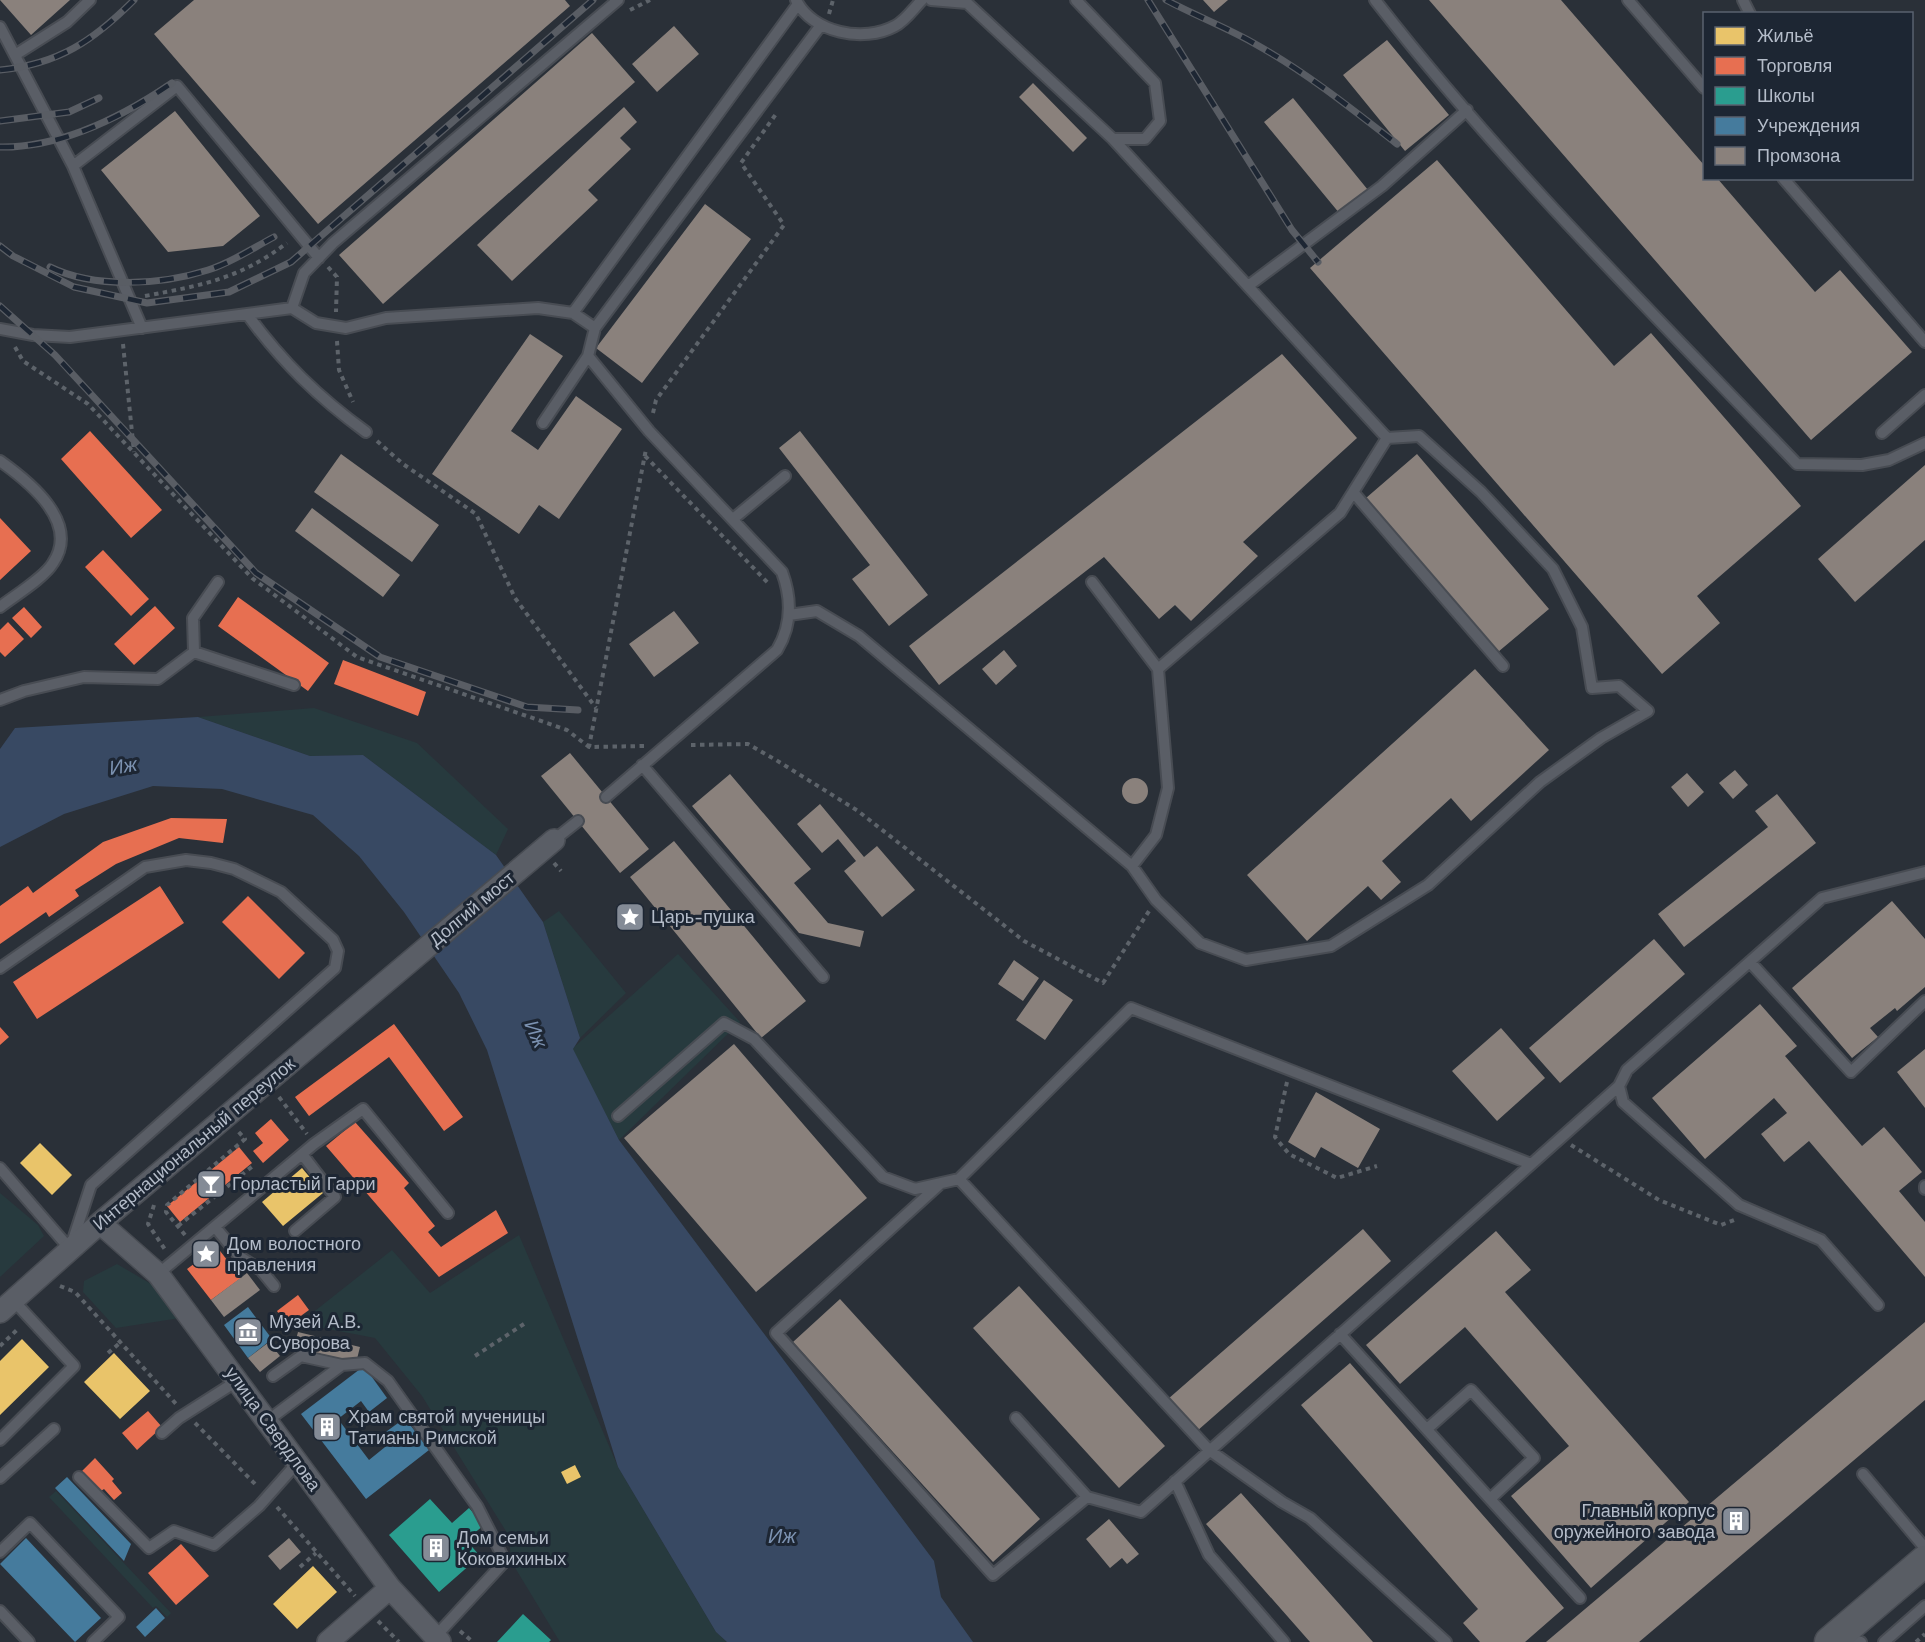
<svg xmlns="http://www.w3.org/2000/svg" width="1925" height="1642" font-family="'Work Sans',sans-serif">
  <style>
    .green { fill: #273a3e }
    .water { fill: #384963 }
    .homes { fill: #e9c46a }
    .shops { fill: #e76f51 }
    .schools { fill: #2a9d8f }
    .public { fill: #457b9d }
    .industry { fill: #8a817c }
    .lines { fill: none; stroke-linecap: round; stroke-linejoin: round }
    .lane-casing { stroke: #484c53; stroke-width: 14 }
    .street-casing { stroke: #484c53; stroke-width: 24 }
    .secondary-casing { stroke: #484c53; stroke-width: 33 }
    .path { stroke: #5d636a; stroke-width: 4; stroke-dasharray: 4.5 4.5; stroke-linecap: butt }
    .lane { stroke: #5a5e66; stroke-width: 10 }
    .street { stroke: #5a5e66; stroke-width: 21 }
    .secondary { stroke: #595d64; stroke-width: 30 }
    .rail-casing { stroke: #595d64; stroke-width: 7 }
    .rail { stroke: #1d2633; stroke-width: 4.5; stroke-dasharray: 14; stroke-linecap: butt }
    .labels { text-anchor: middle; stroke-width: 6; stroke-linejoin: round; paint-order: stroke }
    .street-label { font-size: 18px; fill: #b4bcc9; stroke: #1d2633 }
    .poi-label { font-size: 18px; fill: #b4bcc9; stroke: #1d2633; text-anchor: start }
    .water-label { font-size: 20px; font-style: italic; fill: #7c92b1; stroke: #1d2633 }
  </style>
  <rect width="100%" height="100%" fill="#2a3038"/>
  <path class="green" d="M314,708L417,743L508,829L496,855L363,755L310,756L198,717Z
    M559,911L626,993L580,1038L543,922Z
    M678,954L740,1022L619,1140L572,1049Z
    M0,1193L38,1225L44,1236L0,1277Z
    M519,1235L618,1467L716,1632L727,1642H560L511,1561L509,1536L422,1396L375,1338L323,1328L311,1314L392,1250L430,1293Z
    M117,1264L163,1291L180,1318L116,1328L83,1292L84,1281Z
    M56,1491L171,1613L167,1617L156,1606L153,1608L49,1497Z"/>
  <path class="water" d="M198,717L310,756L363,755L496,855L543,922L580,1038L573,1049L619,1140L934,1561L941,1597L973,1642H727L716,1632L618,1467L487,1050L459,993L404,912L359,856L313,815L222,789L153,786L64,814L0,847V749L15,728Z"/>
  <path class="homes" d="M40,1143L72,1175L52,1195L20,1163Z
    M302,1168L323,1193L283,1226L262,1202Z
    M22,1339L49,1367L0,1415V1361Z
    M114,1353L150,1391L120,1419L84,1382Z
    M575,1465L581,1477L567,1484L561,1472Z
    M313,1566L337,1592L297,1629L273,1604Z"/>
  <path class="shops" d="M90,431L162,510L131,538L61,459Z
    M0,518L31,551L0,580Z
    M103,550L149,599L131,616L85,567Z
    M238,597L329,663L308,691L218,626Z
    M155,606L175,628L134,665L114,644Z
    M24,607L42,627L31,638L12,618Z
    M8,622L24,639L5,657L0,652V630Z
    M343,660L426,692L418,716L334,684Z
    M171,818L227,819L223,843L179,838L116,864L75,890L79,896L49,917L46,912L0,944V906L28,886L33,893L103,842Z
    M160,886L184,923L37,1019L13,982Z
    M248,896L305,953L279,979L222,922Z
    M394,1024L463,1117L444,1131L389,1057L309,1116L295,1097Z
    M0,1027L9,1037L0,1045Z
    M271,1119L289,1140L263,1163L253,1151L263,1143L255,1133Z
    M355,1122L409,1183L404,1188L435,1226L428,1232L441,1247L496,1210L508,1233L439,1277L326,1146Z
    M239,1147L252,1163L180,1222L167,1206Z
    M217,1247L241,1278L211,1300L187,1269Z
    M298,1295L309,1310L287,1326L277,1311Z
    M148,1411L162,1427L137,1450L122,1433Z
    M95,1458L114,1479L112,1481L122,1493L114,1500L104,1489L101,1491L82,1471Z
    M181,1544L209,1576L176,1605L148,1573Z"/>
  <path class="schools" d="M430,1499L452,1523L469,1508L484,1525L466,1540L480,1556L439,1592L389,1535Z
    M523,1614L551,1640L549,1642H497Z"/>
  <path class="public" d="M248,1307L272,1339L248,1358L224,1325Z
    M364,1366L387,1398L369,1412L361,1401L338,1419L369,1460L390,1443L383,1434L405,1418L429,1450L366,1499L301,1414Z
    M67,1477L131,1544L124,1561L55,1488Z
    M26,1538L101,1618L75,1642L0,1564Z
    M156,1608L165,1618L145,1637L136,1627Z"/>
  <path class="industry" d="M0,0H70L31,35Z
    M194,0H565L570,6L318,224L154,34Z
    M1203,0H1228L1214,12Z
    M1429,0H1561L1704,165V178H1717L1815,292L1840,270L1912,352L1811,440Z
    M674,26L699,54L657,92L632,64Z
    M592,33L635,82L383,304L339,255Z
    M1387,40L1449,115L1405,151L1343,75Z
    M1033,83L1087,138L1073,152L1019,97Z
    M1293,98L1368,190L1340,214L1264,122Z
    M624,107L637,122L620,138L631,149L588,190L598,200L512,281L477,245Z
    M175,111L260,216L223,246L168,252L101,170Z
    M1437,160L1614,366L1651,333L1801,506L1697,596L1720,623L1662,674L1310,268Z
    M705,204L751,239L642,383L596,348Z
    M530,334L563,356L511,431L538,450L576,396L622,429L559,519L539,505L519,534L432,474Z
    M1282,354L1357,438L1243,542L1258,556L1191,621L1175,605L1159,619L1104,557L939,685L909,646Z
    M800,431L928,595L889,626L852,579L870,565L779,448Z
    M341,454L439,525L412,562L314,492Z
    M1417,454L1549,609L1498,652L1366,498Z
    M1925,465V540L1855,602L1818,559Z
    M312,508L400,575L383,597L295,531Z
    M674,611L699,643L654,677L629,644Z
    M1004,650L1017,666L996,685L982,669Z
    M1475,669L1549,750L1471,821L1451,798L1382,861L1401,882L1381,900L1368,886L1307,941L1247,875Z
    M570,753L649,849L620,873L541,776Z
    M1735,770L1748,785L1733,799L1719,783Z
    M1687,773L1704,792L1688,807L1671,787Z
    M730,774L811,869L794,883L828,923L864,931L860,947L799,933L692,806Z
    M1122 791a13 13 0 1 1 26 0a13 13 0 1 1-26 0Z
    M1777,794L1816,843L1684,947L1658,914L1768,827L1755,811Z
    M820,804L864,857L877,846L915,890L882,917L844,871L856,861L838,839L822,853L797,824Z
    M674,841L806,1001L761,1038L630,877Z
    M1892,901L1925,939V987L1897,1011L1895,1008L1870,1028L1878,1037L1852,1058L1792,988Z
    M1654,939L1685,974L1560,1083L1529,1048Z
    M1014,960L1039,978L1023,1001L998,984Z
    M1044,980L1073,1000L1045,1040L1016,1020Z
    M1760,1004L1797,1046L1785,1056L1862,1146L1884,1127L1922,1172L1899,1191L1925,1222V1277L1809,1141L1784,1162L1761,1134L1787,1113L1774,1098L1705,1159L1652,1098Z
    M1501,1028L1545,1078L1497,1121L1452,1071Z
    M734,1044L867,1198L756,1292L624,1138Z
    M1925,1049V1108L1897,1072Z
    M1316,1092L1380,1129L1358,1168L1321,1147L1315,1158L1288,1142Z
    M1363,1229L1391,1261L1197,1431L1168,1399Z
    M1496,1231L1531,1270L1505,1292L1689,1502L1591,1588L1511,1496L1569,1446L1465,1327L1400,1384L1366,1345Z
    M247,1273L260,1290L224,1317L211,1300Z
    M1019,1286L1165,1446L1119,1488L973,1328Z
    M840,1299L1040,1519L993,1562L793,1342Z
    M1925,1322V1400L1639,1642H1546Z
    M298,1332L360,1347L356,1363L294,1347Z
    M269,1342L280,1356L260,1372L248,1358Z
    M1350,1363L1564,1608L1525,1642H1480L1463,1623L1478,1609L1301,1405Z
    M1241,1493L1373,1642H1310L1206,1524Z
    M1109,1519L1139,1554L1127,1564L1122,1558L1110,1568L1086,1539Z
    M289,1538L301,1552L280,1570L268,1556Z"/>
  <g class="lines">
    <g class="lane-casing">
      <path id="lane" d="M796,0C812,33 864,43 895,26C905,21 914,8 922,0
        M931,0L967,3L1113,139H1145L1160,121L1155,83L1076,0
        M1375,0C1503,165 1653,313 1797,464L1862,465L1889,460L1925,443
        M1628,0L1704,88
        M1743,0L1750,14
        M0,27L73,166L142,328
        M15,55L67,22L90,0
        M73,166L177,86L319,258
        M1783,178L1925,342
        M1248,286L1382,186L1467,110
        M573,313L798,4
        M247,314C282,362 318,397 366,432
        M595,328L821,25
        M0,329L33,335L70,337L292,308
        M543,423L588,356
        M1882,433L1925,395
        M0,461C31,483 80,523 53,563C44,578 14,596 0,607
        M1353,492L1503,666
        M733,519L785,476
        M1092,582L1158,669
        M789,615L817,611L859,636L1132,866L1156,835L1168,788L1158,669L1340,513L1387,438L1113,139
        M194,652L193,618L218,582
        M0,700L24,691L84,677L158,679L194,652L294,685
        M642,765L823,977
        M606,797L777,650C792,625 792,599 782,572L649,431L588,356L595,328L573,313L538,308L386,318L346,328L316,323L292,308L304,273L333,243L618,0
        M554,840L578,821
        M1132,866L1156,900L1200,943L1246,960L1331,946L1428,885L1540,782L1601,738L1648,711L1619,686L1592,688L1582,627L1553,569L1481,492L1419,436L1387,438
        M1750,962L1851,1072L1925,1001
        M0,968L145,867L186,860L211,863L234,869L281,892L333,940L338,951L335,968L91,1185L72,1243
        M618,1116L724,1023L754,1039L883,1177L915,1189L959,1179
        M0,1168L70,1249
        M941,1183L776,1333L993,1575L1087,1497
        M1925,1186V1189
        M215,1227L240,1257L261,1270L274,1286
        M295,1231L335,1197L302,1154
        M158,1274L314,1144L363,1109L448,1213
        M1878,1305L1821,1240L1739,1205L1623,1102L1619,1086L1627,1070L1822,898L1925,872
        M1340,1334L1580,1598
        M273,1376L301,1356L342,1365
        M1016,1418L1087,1497L1141,1512L1619,1086
        M267,1421L342,1365L365,1363L388,1381L477,1506L505,1561L435,1637
        M1427,1429L1471,1390L1534,1458L1490,1499
        M162,1433L179,1418L237,1381
        M0,1440L74,1366L13,1300
        M1863,1474L1925,1548
        M79,1477L149,1548L174,1531L214,1545L259,1506L298,1462
        M0,1478L54,1429
        M1175,1481L1209,1555L1284,1642
        M0,1552L30,1523L119,1617L93,1642
        M0,1611L29,1642
        M1844,1637L1861,1642
        M1446,1642L1310,1518L1282,1502L1209,1450L959,1179L1131,1008L1531,1164
        M1884,1642L1925,1606"/>
    </g>
    <g class="street-casing">
      <path id="street" d="M100,1223L158,1274L390,1588L440,1642
        M0,1312L100,1223L554,840
        M328,1642L390,1588"/>
    </g>
    <g class="secondary-casing">
      <path id="secondary" d="M1830,1642L1925,1561"/>
    </g>
    <path class="path" d="M630,10L650,0
      M829,14L833,0
      M328,267L337,277L336,312
      M145,296C203,285 239,279 287,243
      M337,341L339,370L353,402
      M123,344L134,452
      M15,347L23,361L88,404L252,578L357,657L567,730L589,747
      M653,413L656,400L784,225L741,163L776,114
      M377,441L403,464L476,514L515,598L596,708
      M645,456L769,584
      M691,745L748,744L776,760L858,811L1024,941L1103,983L1149,911
      M644,746L589,747L646,449
      M554,863L561,871
      M1287,1082L1275,1137L1289,1154L1337,1178L1377,1166
      M279,1097L307,1134
      M1571,1145L1659,1200L1721,1225L1734,1220
      M154,1205L148,1224L166,1251
      M178,1226L254,1165
      M185,1235L166,1212L167,1205L245,1139L237,1130
      M60,1286L75,1292L177,1405
      M0,1346L19,1328
      M108,1353L121,1342
      M475,1356L527,1322
      M195,1423L257,1486
      M277,1507L355,1596
      M300,1567L316,1553
      M378,1621L399,1642
      M460,1631L473,1642
      M1916,1642L1925,1634"/>
    <use href="#lane" class="lane"/>
    <use href="#street" class="street"/>
    <use href="#secondary" class="secondary"/>
    <g class="rail-casing">
      <path id="rail" d="M1148,0L1292,230L1318,262
        M1166,0C1196,16 1228,28 1257,45C1307,73 1352,109 1397,144
        M0,70C59,64 93,41 134,0
        M0,121L69,112L99,98
        M0,147C62,148 122,117 172,83
        M0,246L13,256L74,287L147,303L229,292L291,262L593,0
        M50,267C95,289 162,285 208,270C231,263 253,248 274,237
        M0,306L55,355L256,573L380,657L527,707L578,710"/>
    </g>
    <use href="#rail" class="rail"/>
  </g>
  <defs>
    <g id="sight-square" transform="scale(1.5)"><rect x="-9" y="-9" width="18" height="18" rx="4" fill="#848b96" stroke="#1d2633"/><path d="M0-6L1.8-2.2L6-1.7L2.9 1.2L3.7 5.4L0 3.3L-3.7 5.4L-2.9 1.2L-6-1.7L-1.8-2.2Z" fill="#fff"/></g>
    <g id="bar-square" transform="scale(1.5)"><rect x="-9" y="-9" width="18" height="18" rx="4" fill="#848b96" stroke="#1d2633"/><path d="M-6-5H6L.8 .8V4.5H3.5V6h-7V4.5H-.8V.8Z" fill="#fff"/></g>
    <g id="museum-square" transform="scale(1.5)"><rect x="-9" y="-9" width="18" height="18" rx="4" fill="#848b96" stroke="#1d2633"/><path d="M0-6L6-3V-2H-6V-3ZM-5-1h2V3h-2ZM-1-1h2V3h-2ZM3-1h2V3H3ZM-6 4H6V6H-6Z" fill="#fff"/></g>
    <g id="building-square" transform="scale(1.5)"><rect x="-9" y="-9" width="18" height="18" rx="4" fill="#848b96" stroke="#1d2633"/><path d="M-4-6H4V6H1V3H-1V6H-4ZM-2.5-4.3h1.7v1.8h-1.7ZM.8-4.3h1.7v1.8H.8ZM-2.5-1h1.7V.8h-1.7ZM.8-1h1.7V.8H.8Z" fill="#fff"/></g>
  </defs>
  <g fill-rule="evenodd">
    <use href="#sight-square" x="630" y="917"/>
    <use href="#bar-square" x="211" y="1184"/>
    <use href="#sight-square" x="206" y="1254"/>
    <use href="#museum-square" x="248" y="1332"/>
    <use href="#building-square" x="327" y="1427"/>
    <use href="#building-square" x="1736" y="1521"/>
    <use href="#building-square" x="436" y="1548"/>
  </g>
  <g class="labels">
    <g class="street-label">
      <text transform="translate(472 909) rotate(-40)" y="6">Долгий мост</text>
      <text transform="translate(194 1144) rotate(-40)" y="6">Интернациональный переулок</text>
      <text transform="translate(273 1429) rotate(54)" y="6">улица Свердлова</text>
    </g>
    <g class="poi-label">
      <text x="651" y="923">Царь-пушка</text>
      <text x="232" y="1190">Горластый Гарри</text>
      <text x="227" y="1250">Дом волостного<tspan x="227" dy="21">правления</tspan></text>
      <text x="269" y="1328">Музей А.В.<tspan x="269" dy="21">Суворова</tspan></text>
      <text x="348" y="1423">Храм святой мученицы<tspan x="348" dy="21">Татианы Римской</tspan></text>
      <text x="1715" y="1517" text-anchor="end">Главный корпус<tspan x="1715" dy="21">оружейного завода</tspan></text>
      <text x="457" y="1544">Дом семьи<tspan x="457" dy="21">Коковихиных</tspan></text>
    </g>
    <g class="water-label">
      <text transform="translate(123 766) rotate(-9)" y="7">Иж</text>
      <text transform="translate(536 1034) rotate(66)" y="7">Иж</text>
      <text x="782" y="1543">Иж</text>
    </g>
  </g>
  <rect x="1703" y="12" width="210" height="168" fill="#1d2633" stroke="#59626f" stroke-width="1.5"/>
  <rect x="1715" y="27" width="30" height="18" fill="#e9c46a" stroke="#59626f" stroke-width="1.5"/>
  <text x="1757" y="42" font-size="18" fill="#b4bcc9">Жильё</text>
  <rect x="1715" y="57" width="30" height="18" fill="#e76f51" stroke="#59626f" stroke-width="1.5"/>
  <text x="1757" y="72" font-size="18" fill="#b4bcc9">Торговля</text>
  <rect x="1715" y="87" width="30" height="18" fill="#2a9d8f" stroke="#59626f" stroke-width="1.5"/>
  <text x="1757" y="102" font-size="18" fill="#b4bcc9">Школы</text>
  <rect x="1715" y="117" width="30" height="18" fill="#457b9d" stroke="#59626f" stroke-width="1.5"/>
  <text x="1757" y="132" font-size="18" fill="#b4bcc9">Учреждения</text>
  <rect x="1715" y="147" width="30" height="18" fill="#8a817c" stroke="#59626f" stroke-width="1.5"/>
  <text x="1757" y="162" font-size="18" fill="#b4bcc9">Промзона</text>
</svg>
